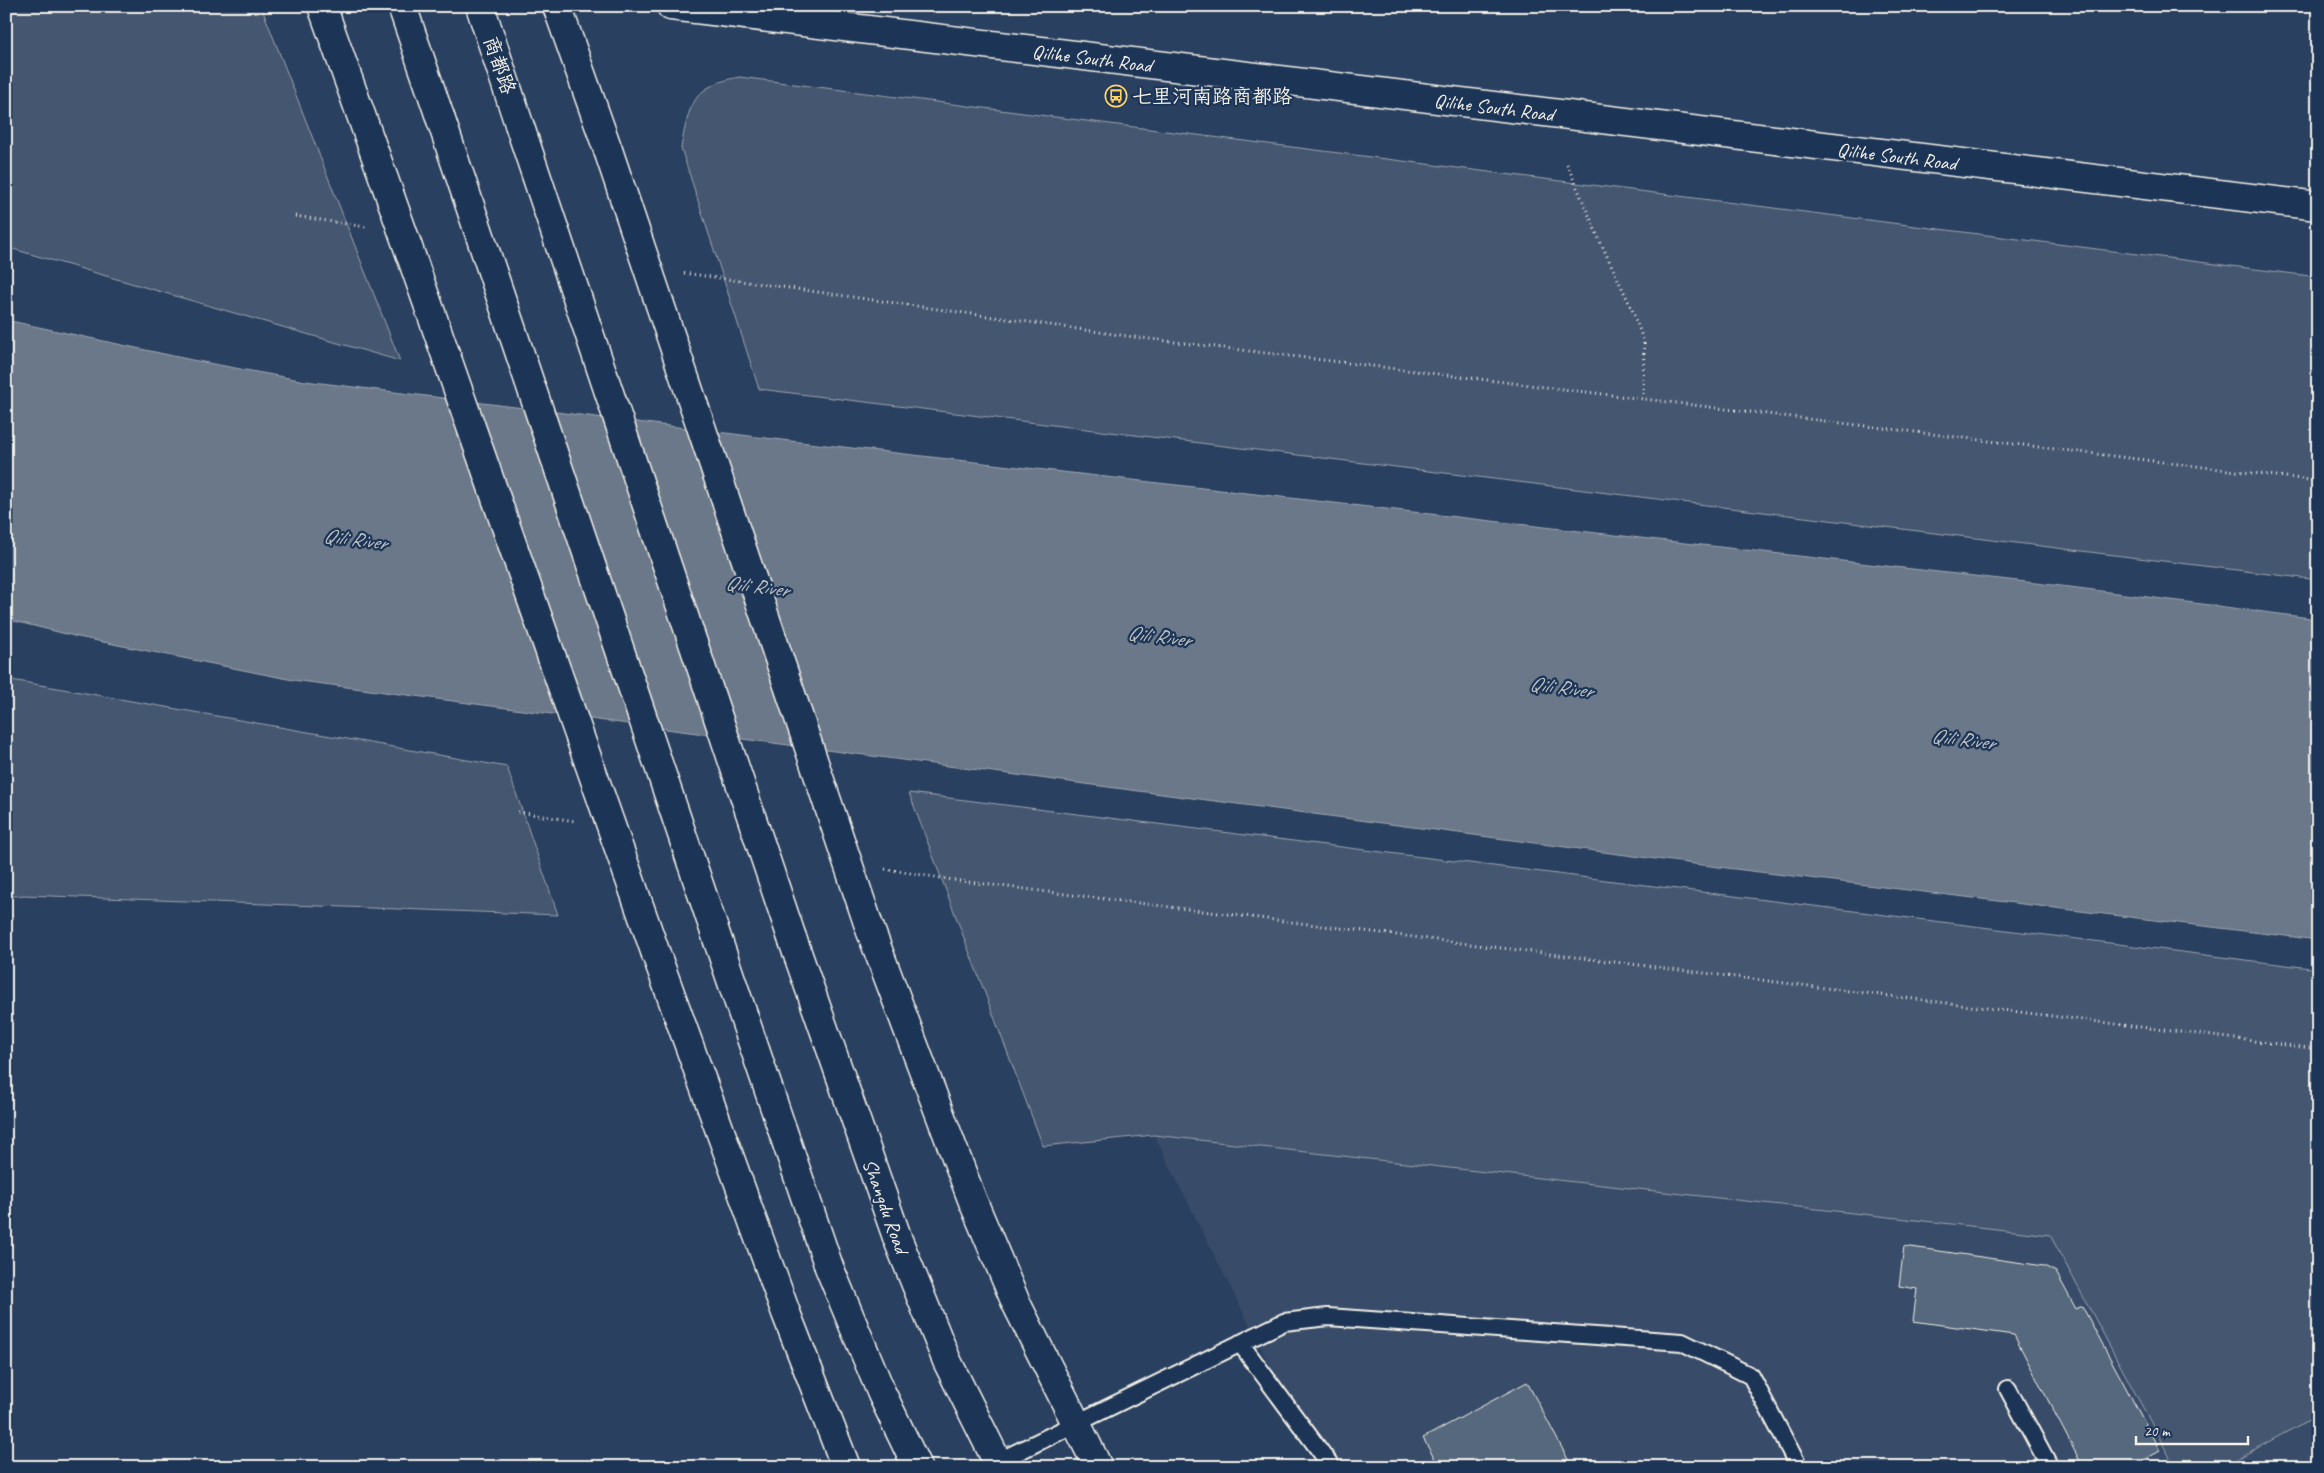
<svg xmlns="http://www.w3.org/2000/svg" width="2324" height="1473" font-family="Caveat,'LXGW WenKai TC',sans-serif">
  <style>
    .built { fill: #374c69 }
    .green { fill: #445771; stroke: #9ca4ac }
    .water { fill: #6a788a; stroke: #a1a8b0 }
    .building { fill: #56677d; stroke: #f4f1e8 }
    .lines { fill: none; stroke-linecap: round; stroke-linejoin: round }
    .lane-casing { stroke: #f4f1e8; stroke-width: 20 }
    .street-casing { stroke: #f4f1e8; stroke-width: 31 }
    .secondary-casing { stroke: #f4f1e8; stroke-width: 31 }
    .primary-casing { stroke: #f4f1e8; stroke-width: 31 }
    .path { stroke: #f4f1e8; stroke-width: 3; stroke-dasharray: 1 4; stroke-linecap: butt }
    .lane { stroke: #1d3557; stroke-width: 16 }
    .street { stroke: #1d3557; stroke-width: 28 }
    .secondary { stroke: #1d3557; stroke-width: 28 }
    .primary { stroke: #1d3557; stroke-width: 28 }
    .street-bridge-casing { stroke: #f4f1e8; stroke-width: 31; stroke-linecap: butt }
    .primary-bridge-casing { stroke: #f4f1e8; stroke-width: 31; stroke-linecap: butt }
    .street-bridge { stroke: #1d3557; stroke-width: 28 }
    .primary-bridge { stroke: #1d3557; stroke-width: 28 }
    .labels { text-anchor: middle; stroke-width: 4.5; stroke-linejoin: round; paint-order: stroke }
    .street-label { font-size: 20px; fill: #f4f1e8; stroke: #1d3557 }
    .poi-label { font-size: 20px; fill: #f4f1e8; stroke: #1d3557; text-anchor: start }
    .water-label { font-size: 21px; font-style: italic; fill: #bdc1c2; stroke: #1d3557 }
  </style>
  <rect width="100%" height="100%" fill="#2a4060"/>
  <filter id="ink" filterUnits="userSpaceOnUse"><feTurbulence type="fractalNoise" baseFrequency=".02" numOctaves="2"/><feDisplacementMap in="SourceGraphic" scale="10" xChannelSelector="R" yChannelSelector="G"/><feConvolveMatrix kernelMatrix="1 2 1 2 8 2 1 2 1" color-interpolation-filters="sRGB"/></filter>
  <g filter="url(#ink)">
    <path class="built" d="M1154,1135L2050,1235L2175,1467H1321Z
      M2318,1415V1467H2222Z"/>
    <path class="green" d="M6,6H261L400,361L6,247Z
      M739,77L2318,277V580L759,389L681,148C689,105 692,86 739,77Z
      M6,679L507,767L558,915L24,895L6,897Z
      M909,793L2318,969V1415L2222,1467H2175L2050,1235L1154,1135L1043,1146Z"/>
    <path class="water" d="M6,320L192,360L305,381L782,440L2070,587L2318,619V940L1702,865L293,680L78,637L6,619Z"/>
    <path class="building" d="M1904,1246L2044,1266L2056,1272L2076,1309L2082,1306L2160,1451L2131,1467H2083L2014,1335L1913,1321L1917,1289L1899,1286Z
      M1527,1382L1572,1467H1439L1423,1438Z"/>
    <g class="lines">
      <g class="lane-casing">
        <path id="lane" d="M1240,1343L1332,1467
          M2008,1389L2050,1467
          M997,1462L1284,1322L1328,1317L1682,1342L1751,1376L1799,1467"/>
      </g>
      <g class="street-casing">
        <path id="street" d="M322,6L390,196
          M557,6L608,150
          M870,929L972,1199L1016,1303L1098,1467
          M656,954L786,1313L846,1467"/>
      </g>
      <g class="secondary-casing">
        <path id="secondary" d="M671,6L2318,206"/>
      </g>
      <g class="primary-casing">
        <path id="primary" d="M402,6L440,117
          M480,6L519,124
          M792,938L898,1240L947,1361L1000,1467
          M719,944L829,1267L882,1394L917,1467"/>
      </g>
      <path class="path" d="M1567,164L1599,239L1631,307L1644,342L1643,398
        M295,216L366,227
        M684,273L1134,337L2318,481
        M518,812L575,821
        M885,869L960,881L2318,1049"/>
      <use href="#lane" class="lane"/>
      <use href="#street" class="street"/>
      <use href="#secondary" class="secondary"/>
      <use href="#primary" class="primary"/>
      <g class="street-bridge-casing">
        <path id="street-bridge" d="M608,150L870,929
          M390,196L656,954"/>
      </g>
      <g class="primary-bridge-casing">
        <path id="primary-bridge" d="M440,117L719,944
          M519,124L792,938"/>
      </g>
      <use href="#street-bridge" class="street-bridge"/>
      <use href="#primary-bridge" class="primary-bridge"/>
    </g>
  </g>
  <defs>
    <g id="bus-ring" transform="scale(1.125)"><circle r="9.5" fill="#1d3557" stroke="#ffd166" stroke-width="1.5"/><path d="M-5-6H5V4H4V6H2V4H-2V6H-4V4H-5ZM-3.5-4V0h7V-4ZM-3.5 1.2v1.5H-2V1.2ZM2 1.2v1.5H3.5V1.2Z" fill="#ffd166"/></g>
  </defs>
  <g fill-rule="evenodd">
    <use href="#bus-ring" x="1116" y="96"/>
  </g>
  <g class="labels">
    <g class="street-label">
      <text transform="translate(1092 58) rotate(7)" y="7">Qilihe South Road</text>
      <text transform="translate(500 65) rotate(71)" y="7">商都路</text>
      <text transform="translate(1494 107) rotate(7)" y="7">Qilihe South Road</text>
      <text transform="translate(1897 156) rotate(7)" y="7">Qilihe South Road</text>
      <text transform="translate(886 1206) rotate(70)" y="7">Shangdu Road</text>
    </g>
    <g class="poi-label">
      <text x="1132" y="103">七里河南路商都路</text>
    </g>
    <g class="water-label">
      <text transform="translate(355 539) rotate(7)" y="7">Qili River</text>
      <text transform="translate(757 586) rotate(7)" y="7">Qili River</text>
      <text transform="translate(1159 636) rotate(7)" y="7">Qili River</text>
      <text transform="translate(1561 687) rotate(7)" y="7">Qili River</text>
      <text transform="translate(1963 739) rotate(7)" y="7">Qili River</text>
    </g>
  </g>
  <rect width="2324" height="1473" fill="none" stroke="#1d3557" stroke-width="25"/>
  <rect x="12" y="12" width="2299" height="1448" fill="none" stroke="#f4f1e8" stroke-width="2" filter="url(#ink)"/>
  <path d="M2136 1436v8h112v-8" fill="none" stroke="#f4f1e8" stroke-width="2.5"/>
  <text x="2144" y="1436" font-size="15" fill="#f4f1e8" stroke="#1d3557" stroke-width="4" paint-order="stroke">20 m</text>
</svg>
